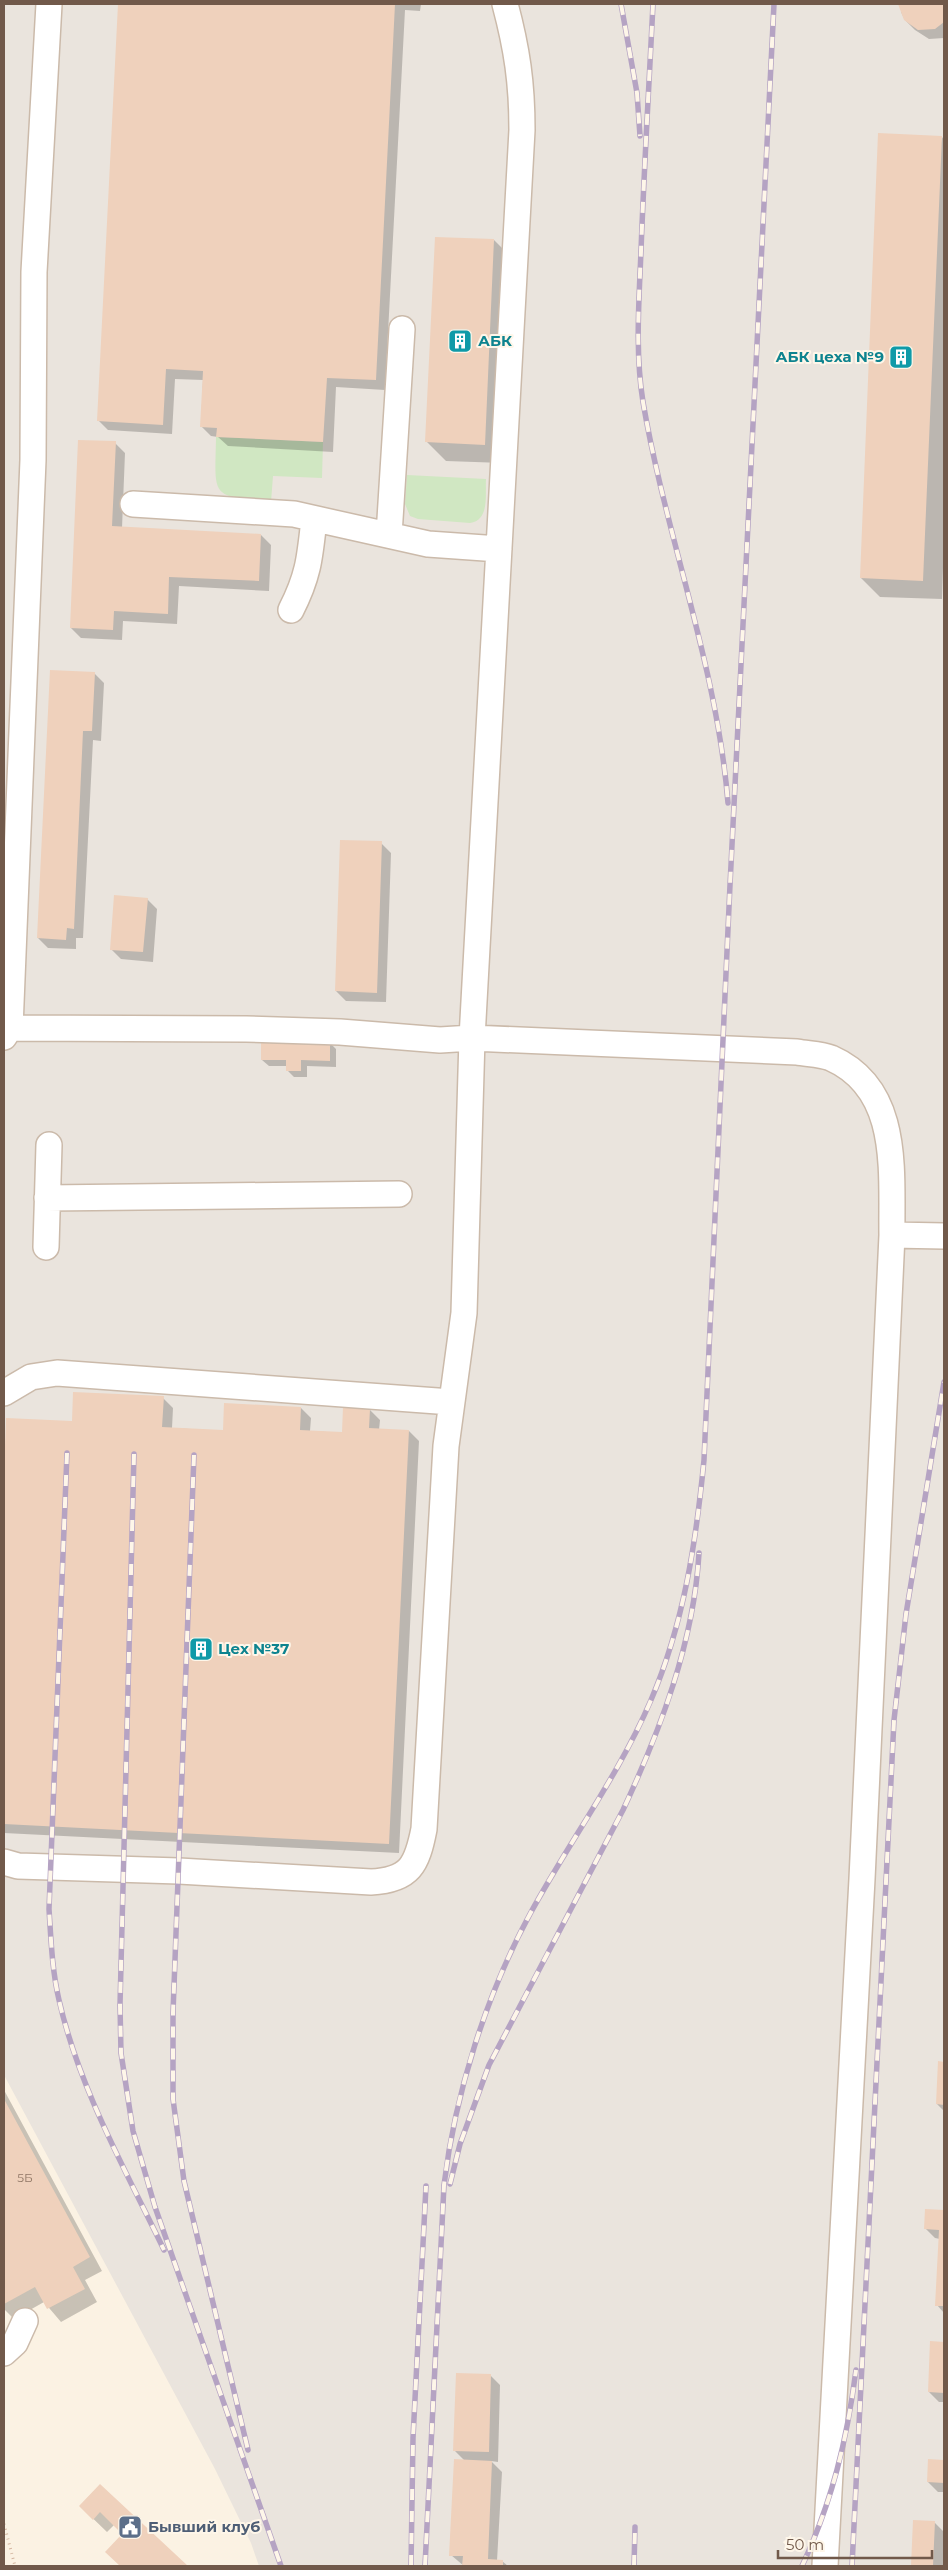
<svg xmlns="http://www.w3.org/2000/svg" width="948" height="2570" font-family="Montserrat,sans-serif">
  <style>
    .industrial { fill: #eae4dd }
    .green { fill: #d0e7c2 }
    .shadow { fill: #0003 }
    .building { fill: #efd1bc }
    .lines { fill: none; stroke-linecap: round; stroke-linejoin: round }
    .minor-casing { stroke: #cbbaaa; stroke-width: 28 }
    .path { stroke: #d3b59f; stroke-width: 3; stroke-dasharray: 1 4; stroke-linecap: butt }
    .minor { stroke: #fff; stroke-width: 25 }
    .rail-casing { stroke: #b5a3c3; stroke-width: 5.5 }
    .rail { stroke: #fef6e9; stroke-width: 4; stroke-dasharray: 11; stroke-linecap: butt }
    .labels { text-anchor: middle; stroke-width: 4; stroke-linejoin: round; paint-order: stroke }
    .number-label { font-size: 12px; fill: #907766 }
    .culture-label { font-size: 15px; font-weight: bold; fill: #0d838f; stroke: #fef6e9; text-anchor: start }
    .service-label { font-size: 15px; font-weight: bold; fill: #4e5e75; stroke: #fef6e9; text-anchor: start }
  </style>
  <rect width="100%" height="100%" fill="#fbf2e3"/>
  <path class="industrial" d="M4,4H944V2566H259L251,2543L215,2469L4,2075Z"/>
  <path class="green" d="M216,437L323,442L322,478L273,476L271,502C209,496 215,497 216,437Z
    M407,475L486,479C485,495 490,520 470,523L418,519L410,516L405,504Z"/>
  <path class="shadow" d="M120,4H421L420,11L405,10L385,390L336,387L333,452L228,446L218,437L211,436L201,426L203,380L175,379L172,434L108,430L98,420Z
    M901,4H944V38L929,39L915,30L905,20L901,12Z
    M942,137L944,140V537L942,599L880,597L861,578Z
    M494,240L513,259L503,463L446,461L427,442Z
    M115,443L125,453L122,528L261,535L271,545L269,591L179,586L177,624L123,621L122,640L81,638L71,628Z
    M94,673L104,683L101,741L93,740L83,938H76V949L48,948L38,938Z
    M381,843L391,853L386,1002L346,1001L336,991Z
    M147,899L157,909L153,962L121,959L111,949Z
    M329,1042L336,1049V1067L307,1066V1077H294L288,1071V1066H269L262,1060Z
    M163,1398L173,1408L172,1428L224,1431L301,1408L311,1418L310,1431L343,1433L370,1410L380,1420L379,1430L409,1431L419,1441L399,1853L4,1833V1501L8,1419L73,1422Z
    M939,2063H944V2111L937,2104Z
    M4,2090L102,2271L85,2280L97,2302L61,2322L44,2302L14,2319L4,2309Z
    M926,2210L944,2211V2313L937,2305L940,2239L935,2238L925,2228Z
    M931,2342L944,2343V2402H939L929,2392Z
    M490,2375L500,2385L498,2462L491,2461L502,2472L497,2561H502L508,2566H464L451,2555L465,2461L455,2451Z
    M929,2460L944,2461V2492H938L928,2482Z
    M100,2485L186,2566H121L107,2552L124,2534L114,2525L107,2532L80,2506Z
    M915,2521L935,2523L944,2532L943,2566H912Z"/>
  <path class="building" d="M118,4H395L376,380L327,378L323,442L216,437L217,428L200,427L203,371L166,369L163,425L97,421Z
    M898,4H944V22L935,29L918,30L904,20Z
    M878,133L942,136L923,581L860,578Z
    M435,237L494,239L485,445L425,442Z
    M78,440L116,441L112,526L261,534L259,581L169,577L168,614L114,611L113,630L70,628Z
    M50,670L95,672L92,731H83L74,929L67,928L66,940L37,938Z
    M340,840L382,841L377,993L335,991Z
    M114,895L148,898L143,952L110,950Z
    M261,1040L330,1041V1061L301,1060V1071H286V1060H261Z
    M73,1392L164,1396L162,1427L223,1430L224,1403L301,1407L300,1430L342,1432L343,1407L370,1409L369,1428L409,1430L389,1844L4,1824V1474L6,1418L72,1421Z
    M938,2061L944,2062V2105L936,2104Z
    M4,2099L90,2257L73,2267L85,2289L47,2309L35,2287L4,2304Z
    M925,2209L944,2210V2306H935L939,2230L924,2229Z
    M930,2341L944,2342V2393L928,2392Z
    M456,2373L491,2374L489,2452L453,2451Z
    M454,2459L492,2461L488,2559L503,2560V2566H462L463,2556H449Z
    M928,2459L944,2460V2483L927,2482Z
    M100,2484L188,2566H120L105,2552L122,2534L100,2512L93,2520L79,2506Z
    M913,2520L935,2521L933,2566H911Z"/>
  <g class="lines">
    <g class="minor-casing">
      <path id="minor" d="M133,504L294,514L428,544L499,549
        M389,535L402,329
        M291,610C309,575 310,556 314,519
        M4,1023L10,1028L246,1029L340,1032L440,1040L472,1038L797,1052C808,1054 821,1054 831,1058C901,1089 891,1171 892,1235L862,1879L825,2566
        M4,1037L10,1028L33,460L34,272L49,4
        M47,1198L399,1194
        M892,1235L944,1236
        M46,1247L49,1145
        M4,1393L31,1377L57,1373L451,1402
        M4,1862L18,1866L179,1871L371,1882C410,1880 417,1865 424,1829L446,1446L464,1313L472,1038L522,130C522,83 517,49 505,4
        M4,2353L15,2343L25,2321"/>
    </g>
    <path class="path" d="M4,2524L15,2566"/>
    <use href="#minor" class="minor"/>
    <g class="rail-casing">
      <path id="rail" d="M621,4L637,93L640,136
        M653,4C649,86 644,169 641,251C639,301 635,352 643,402C666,537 717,666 728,803
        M67,1453L49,1909C51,1940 52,1970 59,2000C79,2088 125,2169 164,2250
        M134,1454L120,2005L121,2053L133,2131L155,2207L281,2566
        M194,1455L173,2013V2099L184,2181L248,2450
        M450,2184L460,2144L489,2065L623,1810C660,1731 694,1642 699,1553
        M411,2566L413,2438L426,2186
        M425,2566L444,2185C455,2094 486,1995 530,1914C569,1842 619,1775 651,1700C684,1623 696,1542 704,1460L730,885L774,4
        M634,2566L635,2527
        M802,2566C832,2502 847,2440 856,2370
        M852,2566L894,1720L906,1614L944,1382"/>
    </g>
    <use href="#rail" class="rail"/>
  </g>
  <defs>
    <g id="building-square" transform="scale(1.25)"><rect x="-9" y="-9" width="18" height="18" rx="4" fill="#0f9aa8" stroke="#fef6e9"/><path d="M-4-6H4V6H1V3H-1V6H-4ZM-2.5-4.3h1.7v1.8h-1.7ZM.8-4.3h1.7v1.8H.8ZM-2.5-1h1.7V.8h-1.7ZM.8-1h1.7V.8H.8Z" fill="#fff"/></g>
    <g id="civic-square" transform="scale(1.25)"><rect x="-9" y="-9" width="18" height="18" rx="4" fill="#5c6f8a" stroke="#fef6e9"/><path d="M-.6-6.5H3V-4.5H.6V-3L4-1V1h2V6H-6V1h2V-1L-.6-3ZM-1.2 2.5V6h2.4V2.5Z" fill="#fff"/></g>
  </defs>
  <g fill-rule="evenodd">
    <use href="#building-square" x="460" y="341"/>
    <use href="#building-square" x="901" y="357"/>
    <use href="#building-square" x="201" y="1649"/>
    <use href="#civic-square" x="130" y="2527"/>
  </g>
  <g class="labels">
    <g class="number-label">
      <text x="25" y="2182">5Б</text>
    </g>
    <g class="culture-label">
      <text x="478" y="346">АБК</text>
      <text x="884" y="362" text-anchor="end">АБК цеха №9</text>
      <text x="218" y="1654">Цех №37</text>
    </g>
    <g class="service-label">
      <text x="148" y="2532">Бывший клуб</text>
    </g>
  </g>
  <rect width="948" height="2570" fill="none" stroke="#71594a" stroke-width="10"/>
  <path d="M778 2550v8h154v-8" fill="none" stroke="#71594a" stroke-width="2.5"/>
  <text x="786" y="2550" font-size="15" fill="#71594a" stroke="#fef6e9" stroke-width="4" paint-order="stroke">50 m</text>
</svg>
